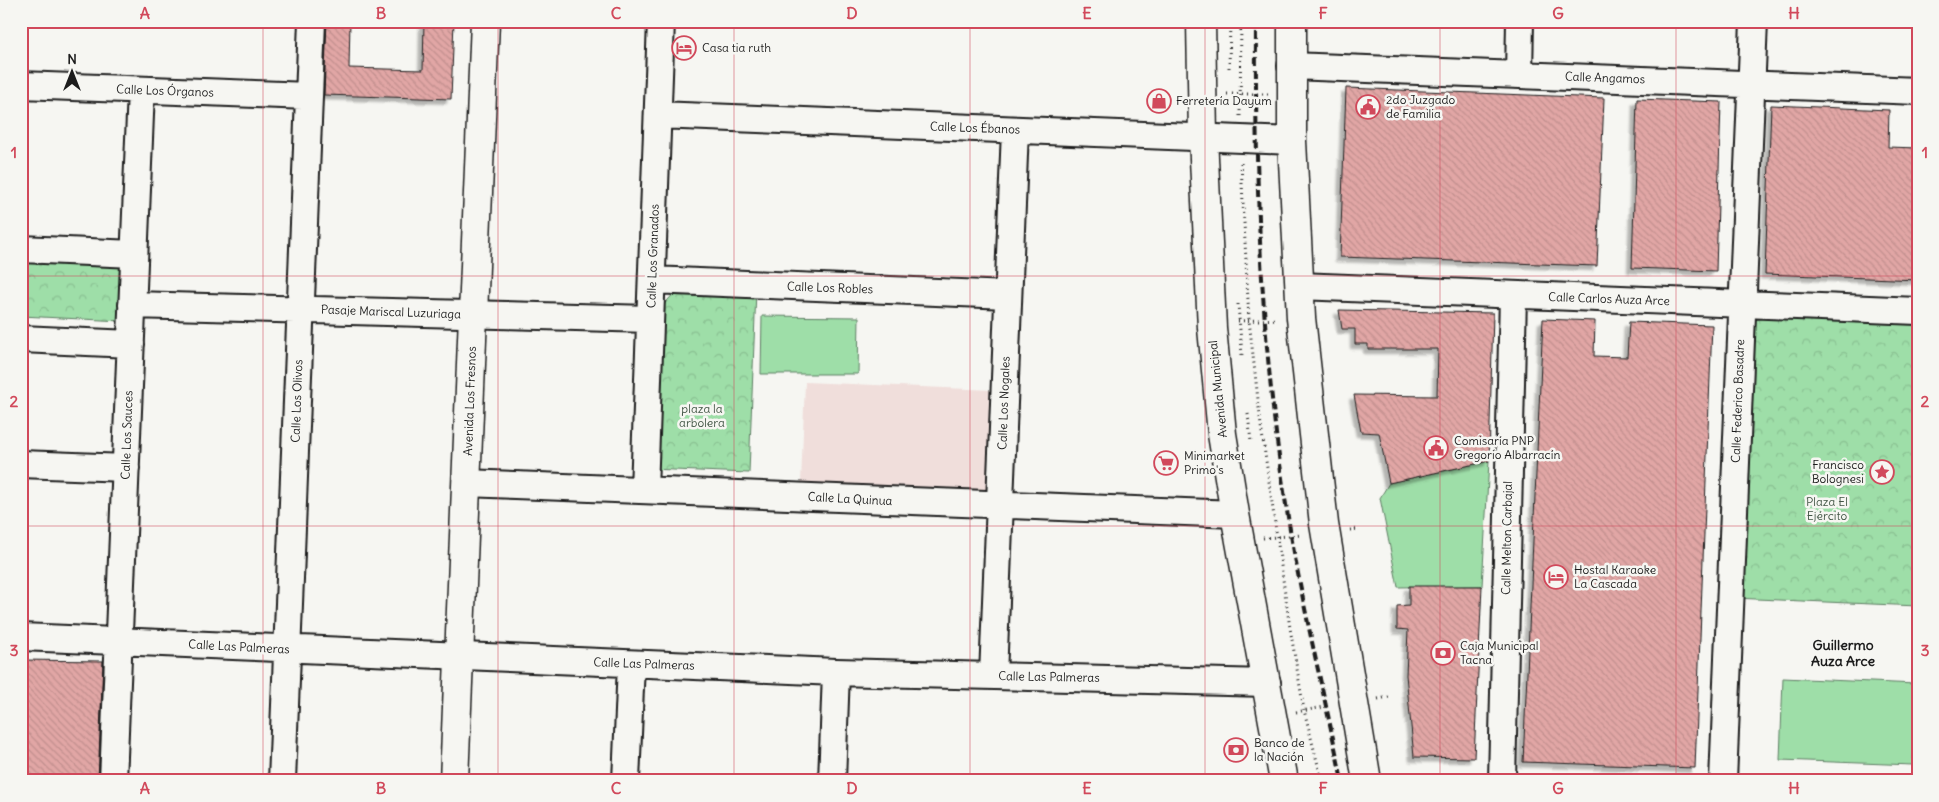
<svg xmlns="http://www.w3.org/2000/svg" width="1939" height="802" font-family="Delius,sans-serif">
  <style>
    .built { fill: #f0dedb }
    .park { fill: url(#park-crowns); stroke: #5d7d62 }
    .pitch { fill: #9edea8; stroke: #5d7d62 }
    .building { fill: url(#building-back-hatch); stroke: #1c1c1c; filter: url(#shadow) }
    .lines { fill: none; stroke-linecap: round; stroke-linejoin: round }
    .minor-casing { stroke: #1c1c1c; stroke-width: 30 }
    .tertiary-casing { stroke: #1c1c1c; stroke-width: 31 }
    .secondary-casing { stroke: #1c1c1c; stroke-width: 31 }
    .path { stroke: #1c1c1c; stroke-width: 3; stroke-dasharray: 1 4; stroke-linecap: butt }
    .minor { stroke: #f6f6f2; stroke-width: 26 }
    .tertiary { stroke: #f6f6f2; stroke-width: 28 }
    .secondary { stroke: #f6f6f2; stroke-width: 28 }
    .rail { stroke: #1c1c1c; stroke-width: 4; stroke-dasharray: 8 4; stroke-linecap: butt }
    .grid { fill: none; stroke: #d1495b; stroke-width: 1; stroke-opacity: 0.55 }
    .labels { text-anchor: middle; stroke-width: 5; stroke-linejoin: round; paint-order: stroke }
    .poi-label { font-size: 12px; fill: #1c1c1c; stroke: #f6f6f2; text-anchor: start }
    .street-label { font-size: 12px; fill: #1c1c1c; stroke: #f6f6f2 }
    .park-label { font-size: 12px; fill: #435646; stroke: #f6f6f2 }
    .neighbourhood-label { font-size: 14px; font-weight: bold; fill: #1c1c1c; stroke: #f6f6f2 }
    .neatline { fill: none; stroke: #d1495b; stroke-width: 2 }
    .grid-label { font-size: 16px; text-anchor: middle; font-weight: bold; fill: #d1495b }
  </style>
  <defs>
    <pattern id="park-crowns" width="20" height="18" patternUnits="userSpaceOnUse" patternTransform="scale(1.25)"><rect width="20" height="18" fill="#9edea8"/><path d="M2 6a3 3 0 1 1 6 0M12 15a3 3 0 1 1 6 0" fill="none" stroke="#88be90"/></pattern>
    <pattern id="building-back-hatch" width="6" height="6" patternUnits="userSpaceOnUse" patternTransform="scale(1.25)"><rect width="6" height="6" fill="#e1a6a5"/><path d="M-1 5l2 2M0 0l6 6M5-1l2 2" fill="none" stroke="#c08e8d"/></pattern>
    <filter id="shadow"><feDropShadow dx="-4.5" dy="4.5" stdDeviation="1" flood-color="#0004"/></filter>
  </defs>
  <rect width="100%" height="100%" fill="#f6f6f2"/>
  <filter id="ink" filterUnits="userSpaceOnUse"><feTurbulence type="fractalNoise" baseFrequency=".02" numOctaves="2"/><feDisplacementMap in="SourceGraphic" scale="10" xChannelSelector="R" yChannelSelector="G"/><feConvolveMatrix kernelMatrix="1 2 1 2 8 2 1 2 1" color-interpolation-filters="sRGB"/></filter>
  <g filter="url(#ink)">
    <path class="built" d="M805,382L992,390L988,490L801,482Z"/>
    <path class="park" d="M22,249L125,252L122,321L21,316Z
      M678,289L756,290L749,473L649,469L658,311Z
      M1746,316L1918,324V606L1733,598Z"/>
    <path class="pitch" d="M762,316L859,317L858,374H761Z
      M1489,461L1482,586L1398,587L1380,498L1389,483Z
      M1783,678L1916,684L1913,765L1780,760Z"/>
    <path class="building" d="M327,21H350L349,68L423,70L424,21H454L451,99L324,95Z
      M1346,88L1604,98L1597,266L1340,257Z
      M1637,99L1721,102L1716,271L1632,268Z
      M1771,105L1889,110L1888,147L1918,148V280L1765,274Z
      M1339,310L1493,313L1489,461L1389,483L1379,433L1361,432L1354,395L1437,396L1438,349H1368V344H1355V329H1342Z
      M1543,319L1595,321L1594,356L1627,357L1629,322L1712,325L1695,768L1523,762Z
      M1409,586H1482L1474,758L1414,757L1406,675L1408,630L1397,629V606L1409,605Z
      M21,660L103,661L98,781H21Z"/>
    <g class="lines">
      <g class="minor-casing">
        <path id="minor" d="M1291,66L1918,91
          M1519,75L1520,21
          M21,85L309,96
          M658,115L1292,141
          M21,249L134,254
          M652,280L1008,295
          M1299,286L1918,311
          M132,305L650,319
          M21,339L131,344
          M21,464L126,468
          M466,483L1235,514
          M644,490L661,21
          M21,637L836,672L1267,683
          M993,676L1015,130
          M113,781L141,90
          M282,781L312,21
          M626,781L631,664
          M832,781L836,672
          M1502,781L1513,295
          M1723,781L1754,21"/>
      </g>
      <g class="tertiary-casing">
        <path id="tertiary" d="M454,781L485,21"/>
      </g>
      <g class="secondary-casing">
        <path id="secondary" d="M1201,21L1203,137L1212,328L1222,434L1235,514L1284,781
          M1292,21V141L1301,318L1324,524L1367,781"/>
      </g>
      <path class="path" d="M1229,68L1230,21
        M1227,94H1268
        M1240,116L1241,21
        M1241,163L1249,320L1261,426L1290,628L1304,710L1322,781
        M1238,304L1242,355
        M1238,321L1277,319
        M1248,414L1251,442
        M1350,530L1359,529
        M1263,538L1301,535
        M1378,699L1389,697
        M1296,712L1330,706"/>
      <use href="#minor" class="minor"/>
      <use href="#tertiary" class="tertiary"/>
      <use href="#secondary" class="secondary"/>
      <path class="rail" d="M1256,21C1255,187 1261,353 1288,517C1302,605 1324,693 1342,781"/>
    </g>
  </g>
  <path class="grid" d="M263,21V781M498,21V781M734,21V781M970,21V781M1205,21V781M1440,21V781M1676,21V781M21,276H1918M21,526H1918"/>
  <defs>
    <g id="hotel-ring" transform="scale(1.25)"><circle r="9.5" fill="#f6f6f2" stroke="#d1495b" stroke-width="1.5"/><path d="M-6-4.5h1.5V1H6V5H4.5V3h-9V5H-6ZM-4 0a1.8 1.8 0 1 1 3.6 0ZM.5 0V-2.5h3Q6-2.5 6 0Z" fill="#d1495b"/></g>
    <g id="shop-ring" transform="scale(1.25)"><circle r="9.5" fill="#f6f6f2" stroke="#d1495b" stroke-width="1.5"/><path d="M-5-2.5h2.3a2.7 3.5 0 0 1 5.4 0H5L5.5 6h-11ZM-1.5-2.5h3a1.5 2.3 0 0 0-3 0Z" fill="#d1495b"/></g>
    <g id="civic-ring" transform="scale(1.25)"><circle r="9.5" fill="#f6f6f2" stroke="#d1495b" stroke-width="1.5"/><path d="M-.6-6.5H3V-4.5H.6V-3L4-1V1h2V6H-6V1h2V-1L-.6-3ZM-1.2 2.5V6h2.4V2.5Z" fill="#d1495b"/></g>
    <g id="supermarket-ring" transform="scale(1.25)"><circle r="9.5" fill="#f6f6f2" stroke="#d1495b" stroke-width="1.5"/><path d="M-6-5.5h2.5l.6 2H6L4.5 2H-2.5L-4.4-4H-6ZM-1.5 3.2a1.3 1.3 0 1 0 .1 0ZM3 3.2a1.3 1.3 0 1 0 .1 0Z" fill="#d1495b"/></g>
    <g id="sight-ring" transform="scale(1.25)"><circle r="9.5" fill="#f6f6f2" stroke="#d1495b" stroke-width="1.5"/><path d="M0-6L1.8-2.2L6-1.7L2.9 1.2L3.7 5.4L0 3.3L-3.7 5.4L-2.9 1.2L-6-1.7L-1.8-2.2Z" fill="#d1495b"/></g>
    <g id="bank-ring" transform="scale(1.25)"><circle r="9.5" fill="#f6f6f2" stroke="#d1495b" stroke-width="1.5"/><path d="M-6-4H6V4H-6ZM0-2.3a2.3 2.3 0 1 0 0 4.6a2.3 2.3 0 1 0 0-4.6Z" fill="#d1495b"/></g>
  </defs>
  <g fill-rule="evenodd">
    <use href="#hotel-ring" x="684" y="48"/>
    <use href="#shop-ring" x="1159" y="101"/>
    <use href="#civic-ring" x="1368" y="107"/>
    <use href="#civic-ring" x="1436" y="448"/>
    <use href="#supermarket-ring" x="1166" y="463"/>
    <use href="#sight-ring" x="1882" y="472"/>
    <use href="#hotel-ring" x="1556" y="577"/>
    <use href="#bank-ring" x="1443" y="653"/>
    <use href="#bank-ring" x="1236" y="750"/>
  </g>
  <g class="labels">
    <g class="poi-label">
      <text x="702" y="52">Casa tia ruth</text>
      <text x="1386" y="104">2do Juzgado<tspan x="1386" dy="14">de Familia</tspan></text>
      <text x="1176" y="105">Ferretería Dayum</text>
      <text x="1454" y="445">Comisaría PNP<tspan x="1454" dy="14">Gregorio Albarracín</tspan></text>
      <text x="1184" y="460">Minimarket<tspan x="1184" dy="14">Primo's</tspan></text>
      <text x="1864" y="469" text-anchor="end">Francisco<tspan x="1864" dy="14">Bolognesi</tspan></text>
      <text x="1574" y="574">Hostal Karaoke<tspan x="1574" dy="14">La Cascada</tspan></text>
      <text x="1460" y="650">Caja Municipal<tspan x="1460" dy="14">Tacna</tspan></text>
      <text x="1254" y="747">Banco de<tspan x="1254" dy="14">la Nación</tspan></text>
    </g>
    <g class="street-label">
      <text transform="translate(1605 78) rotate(2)" y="4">Calle Angamos</text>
      <text transform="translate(165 91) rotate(2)" y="4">Calle Los Órganos</text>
      <text transform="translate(975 128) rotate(2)" y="4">Calle Los Ébanos</text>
      <text transform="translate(653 256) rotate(-88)" y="4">Calle Los Granados</text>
      <text transform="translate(830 288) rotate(2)" y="4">Calle Los Robles</text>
      <text transform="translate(1609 299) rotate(2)" y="4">Calle Carlos Auza Arce</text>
      <text transform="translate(391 312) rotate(2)" y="4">Pasaje Mariscal Luzuriaga</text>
      <text transform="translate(1218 389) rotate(-96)" y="4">Avenida Municipal</text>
      <text transform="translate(297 401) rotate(-88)" y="4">Calle Los Olivos</text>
      <text transform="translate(470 401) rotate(-88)" y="4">Avenida Los Fresnos</text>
      <text transform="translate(1738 401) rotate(-88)" y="4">Calle Federico Basadre</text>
      <text transform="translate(1004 403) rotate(-88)" y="4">Calle Los Nogales</text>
      <text transform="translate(127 435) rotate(-88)" y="4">Calle Los Sauces</text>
      <text transform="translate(850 499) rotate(3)" y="4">Calle La Quinua</text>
      <text transform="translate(1507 538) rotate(-89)" y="4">Calle Melton Carbajal</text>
      <text transform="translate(239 647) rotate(3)" y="4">Calle Las Palmeras</text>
      <text transform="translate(644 664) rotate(2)" y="4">Calle Las Palmeras</text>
      <text transform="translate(1049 677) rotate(1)" y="4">Calle Las Palmeras</text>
    </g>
    <g class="park-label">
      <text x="702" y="413">plaza la<tspan x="702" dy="14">arbolera</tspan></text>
      <text x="1827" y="506">Plaza El<tspan x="1827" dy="14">Ejército</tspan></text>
    </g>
    <g class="neighbourhood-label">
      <text x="1843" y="650">Guillermo<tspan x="1843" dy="16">Auza Arce</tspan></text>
    </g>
  </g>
  <rect width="1939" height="802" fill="none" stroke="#f6f6f2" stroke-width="55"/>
  <g transform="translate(72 72)" stroke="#f6f6f2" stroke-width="4" paint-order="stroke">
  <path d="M0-4L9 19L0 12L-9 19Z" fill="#1c1c1c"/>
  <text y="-8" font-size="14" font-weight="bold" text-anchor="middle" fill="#1c1c1c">N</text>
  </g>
  <rect x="28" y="28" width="1884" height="746" class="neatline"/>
  <g class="grid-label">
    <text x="145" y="19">A</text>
    <text x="381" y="19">B</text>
    <text x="616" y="19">C</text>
    <text x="852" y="19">D</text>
    <text x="1087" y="19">E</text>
    <text x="1323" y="19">F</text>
    <text x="1558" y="19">G</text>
    <text x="1794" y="19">H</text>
    <text x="14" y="158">1</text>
    <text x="1925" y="158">1</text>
    <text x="14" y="407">2</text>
    <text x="1925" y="407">2</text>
    <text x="14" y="656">3</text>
    <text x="1925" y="656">3</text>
    <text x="145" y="794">A</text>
    <text x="381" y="794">B</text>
    <text x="616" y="794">C</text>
    <text x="852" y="794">D</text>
    <text x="1087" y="794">E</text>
    <text x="1323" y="794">F</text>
    <text x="1558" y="794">G</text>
    <text x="1794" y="794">H</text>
  </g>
</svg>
